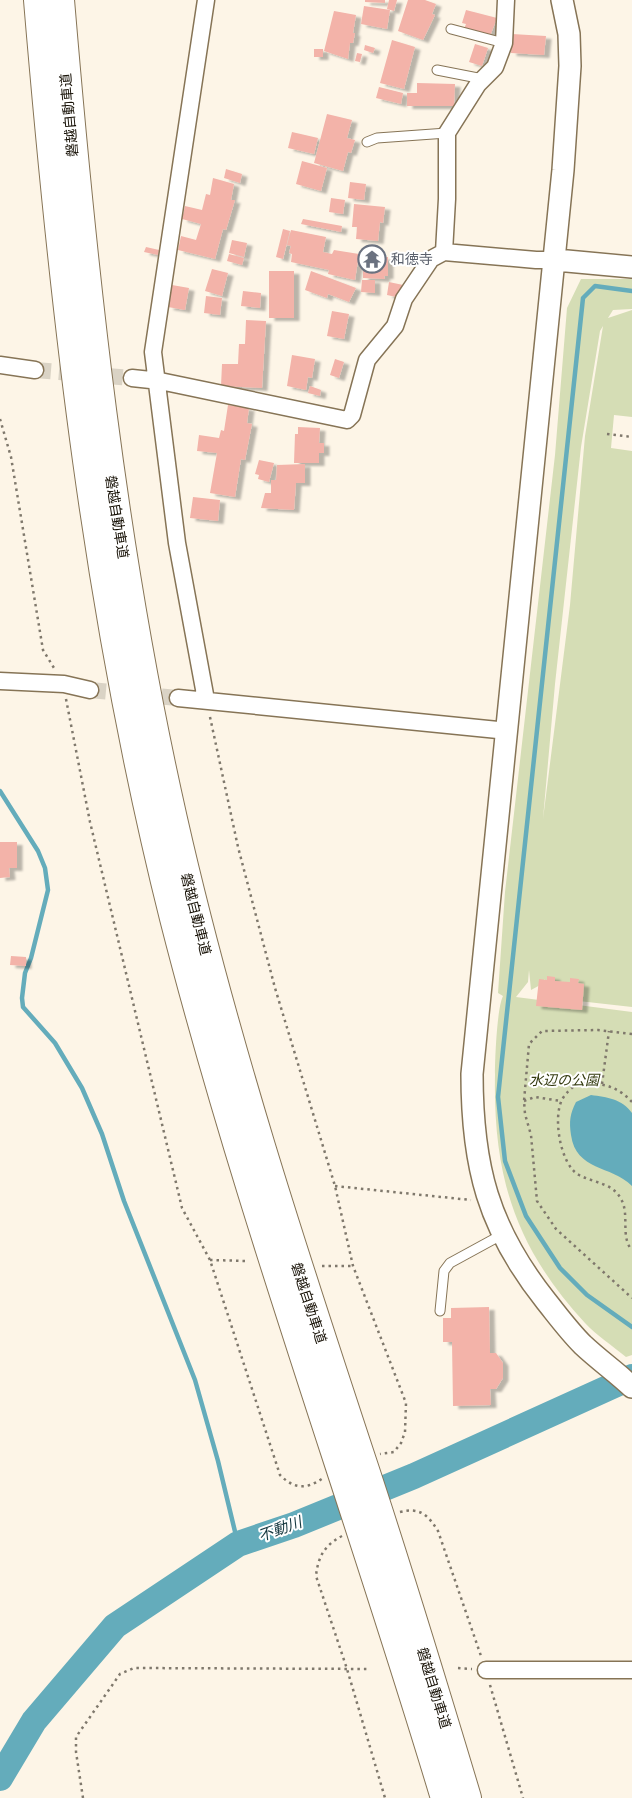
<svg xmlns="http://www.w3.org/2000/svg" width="632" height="1798" font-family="Bitter,'Noto Sans JP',serif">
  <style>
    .green { fill: #d5ddb5; fill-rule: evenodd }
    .water { fill: #64acbb }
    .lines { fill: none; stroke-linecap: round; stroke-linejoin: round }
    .stream { stroke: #64acbb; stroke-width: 4.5 }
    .river { stroke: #64acbb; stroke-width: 26 }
    .building { fill: #f3b3a9; filter: url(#shadow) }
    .minor-tunnel { stroke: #dad3c5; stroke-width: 16; stroke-dasharray: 16 8; stroke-linecap: butt }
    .service-casing { stroke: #867456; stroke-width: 11 }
    .minor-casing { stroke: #867456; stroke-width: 19 }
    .tertiary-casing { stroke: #867456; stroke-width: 24 }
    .motorway-casing { stroke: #867456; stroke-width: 30 }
    .path { stroke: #7f786c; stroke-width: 2.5; stroke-dasharray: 2.5 4; stroke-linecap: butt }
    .service { stroke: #fff; stroke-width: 9 }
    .minor { stroke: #fff; stroke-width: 16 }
    .tertiary { stroke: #fff; stroke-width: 21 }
    .motorway { stroke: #fff; stroke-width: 28 }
    .labels { text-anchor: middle; stroke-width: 4; stroke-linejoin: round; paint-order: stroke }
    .street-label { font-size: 14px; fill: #161005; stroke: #fff }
    .worship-label { font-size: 14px; fill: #5b616d; stroke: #fff; text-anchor: start }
    .park-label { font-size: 14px; font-style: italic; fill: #333a0f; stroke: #fff }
    .water-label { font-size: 15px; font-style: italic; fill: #12353d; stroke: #fff }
  </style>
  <defs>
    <filter id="shadow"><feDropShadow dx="5.5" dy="3" stdDeviation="1" flood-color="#0004"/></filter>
  </defs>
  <rect width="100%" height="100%" fill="#fdf5e7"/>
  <path class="green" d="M581,279H632V309L613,310L608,318L632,310V417L614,415L611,448L632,451V1007L543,997L545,979L542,984L531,990L529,970L528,982L516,997L632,1012V1355L626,1357C613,1346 597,1336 585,1323C515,1247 493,1176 495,1074C495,1058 497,1008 503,996L498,993L505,892L555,455L567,308ZM603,326L585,436L570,605L543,819L555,684L581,447L600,331Z"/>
  <path class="water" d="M591,1095C607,1097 622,1099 632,1113V1186C611,1165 576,1171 571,1135C569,1121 570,1114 576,1102Z"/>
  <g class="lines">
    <path class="stream" d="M632,291L595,286L583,298L498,1097L505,1161L526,1216L560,1268L587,1295L632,1327
      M0,791L38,851L45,868L48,890L31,958L25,973L22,998L23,1007L55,1043L82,1088L102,1134L124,1201L195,1380L218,1461L238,1544"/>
    <path class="river" d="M0,1778L34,1721L115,1626L238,1544L294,1525L414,1476L632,1377"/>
  </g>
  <path class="building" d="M365,0H385V3L365,2Z
    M389,0H397L394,11L387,9Z
    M408,0H425L436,4L432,14L435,15L423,40L398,31Z
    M364,6L390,10L387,29L361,24Z
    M466,10L497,18L490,36L464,29L466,24L462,23Z
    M334,11L356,15L353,33H355L353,43H350L348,59L324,51Z
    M512,34L546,36L544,55L511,53Z
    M392,40L415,47L404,89L380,83Z
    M475,44L488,48L482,66L469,62Z
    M365,45L375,48L373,53L364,50Z
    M314,49H323V57H314Z
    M357,53L362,54L360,62L355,61Z
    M417,83L455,84L454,106H407V93H417Z
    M379,87L403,93L401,104L376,98Z
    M327,114L352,120L347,138L355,140L351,153L348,152L343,171L314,163Z
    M292,132L318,138L314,154L288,148Z
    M302,161L327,168L321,191L296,184Z
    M226,169L242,174L240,183L224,178Z
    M213,178L234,184L231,200H235L226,230L223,229L215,259L178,250L181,236L196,240L201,224L182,219L185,206L202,210L206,194L210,195Z
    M350,182L366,184L364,200L348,198Z
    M331,198L345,200L343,214L329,212Z
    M354,204L385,207L383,223L380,222L378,241L356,239L357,227H352Z
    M303,219L342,226L341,232L301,224Z
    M283,229L290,231L283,259L276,257Z
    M291,230L326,237L323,252L332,254L334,250L359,254L355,280L328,274L329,270L291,262L292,254L289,253L291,246L287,245Z
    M232,240L247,243L244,257L229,253Z
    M146,247L159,250L158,255L144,252Z
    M229,254L244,258L242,265L227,261Z
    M363,257H388V276H384L385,279L363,278Z
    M212,269L228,273L222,296L205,291Z
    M269,271H294V318H269Z
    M311,271L356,288L349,302L328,294L327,298L305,290Z
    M362,280H375V293L361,292Z
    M389,282L403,285L401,298L387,295Z
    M172,285L189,288L185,310L168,307Z
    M243,291L261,293L260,308L241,306Z
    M206,296L222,298L220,315L204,313Z
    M332,311L349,314L344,339L327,336Z
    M246,320L266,321L262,388L221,386L222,364H238L239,344H245Z
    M292,355L315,359L312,378L308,377L306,390L287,386Z
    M335,359L344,362L339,378L330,375Z
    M310,386L321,390L320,396L308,393Z
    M228,405L249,408L247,423L252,424L245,460L241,459L235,497L210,493L217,453L197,451L199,435L219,438L221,430L224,431Z
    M298,427L320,428L319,443H324V453H319V463H294L295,434H298Z
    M259,460L274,463L269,482L258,479L259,475L255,474Z
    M305,464V483H296L294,510L261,508L265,493H271V480H276L277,465Z
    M193,497L220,500L218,521L190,518Z
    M0,842H17V868H9L10,877L0,878Z
    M11,956L26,957V966L10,965Z
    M547,976L555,977V981L570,982V978L579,979L578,983L584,984L582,1010L536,1006L539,979L547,980Z
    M489,1307L490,1353H496L503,1363V1378L496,1389H490L491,1405L453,1406L452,1342H443V1318H451V1308Z"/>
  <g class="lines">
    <path class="minor-tunnel" d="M35,370L132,378
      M90,690L178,698"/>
    <g class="service-casing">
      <path id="service" d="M451,29L504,43
        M437,70L483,79
        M367,142L377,138L447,133
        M440,1311L444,1271L450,1263L494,1239"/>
    </g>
    <g class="minor-casing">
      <path id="minor" d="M444,252L536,260H556
        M0,365L35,370
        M132,378L160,381L347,420L352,415L367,360L395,326L404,299L431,259L444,252L447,199V133L478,84L495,67L504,43L506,0
        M0,681L64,684L90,690
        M178,698L508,731
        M206,700L177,543L153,352L206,0
        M486,1670H632"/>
    </g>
    <g class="tertiary-casing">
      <path id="tertiary" d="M562,0L569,34L570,66L563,170L472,1074C472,1166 488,1228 546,1301C558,1316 569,1331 583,1345C599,1360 616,1372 632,1387
        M556,260L632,267"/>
    </g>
    <g class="motorway-casing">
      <path id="motorway" d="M38,0C64,310 98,616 174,918C250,1216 357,1504 445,1798
        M60,0C83,275 112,550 173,819C223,1040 294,1255 365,1470C401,1579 434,1688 467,1798"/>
    </g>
    <path class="path" d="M0,419L11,457L43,650L54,668
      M607,434L632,437
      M66,699L90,822L182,1208L210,1260L280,1475C294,1489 306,1490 323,1478
      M210,717L238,847L275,988L335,1186L353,1266L406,1403L405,1432L401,1443L394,1452L380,1454
      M632,1034L598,1030L542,1031L529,1044L524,1101L525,1114L531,1135L537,1201L556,1229L632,1298
      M602,1084L609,1031
      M524,1101L535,1097L561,1101
      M632,1102C619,1088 607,1084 588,1083C576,1083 570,1088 563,1098C552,1115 560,1165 579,1175C594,1183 613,1183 621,1199C630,1214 620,1237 632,1250
      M335,1186L471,1200
      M210,1260L247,1261
      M322,1266H353
      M400,1512C420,1507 428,1515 438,1531L481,1656
      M342,1536C325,1545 318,1556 316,1576L347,1669L385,1798
      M458,1668L472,1669
      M490,1685L523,1798
      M83,1798L76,1752V1737L120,1674L134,1668L370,1669"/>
    <use href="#service" class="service"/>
    <use href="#minor" class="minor"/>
    <use href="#tertiary" class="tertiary"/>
    <use href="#motorway" class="motorway"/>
  </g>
  <defs>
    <g id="temple-ring" transform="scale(1.4375)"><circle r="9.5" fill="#fff" stroke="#6b7280" stroke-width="1.5"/><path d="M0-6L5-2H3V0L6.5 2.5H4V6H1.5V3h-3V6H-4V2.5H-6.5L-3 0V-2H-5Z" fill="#6b7280"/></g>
  </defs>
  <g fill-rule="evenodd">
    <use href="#temple-ring" x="372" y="259"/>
  </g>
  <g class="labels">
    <g class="street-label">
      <text transform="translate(69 115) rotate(-95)" y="5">磐越自動車道</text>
      <text transform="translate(117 517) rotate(81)" y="5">磐越自動車道</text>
      <text transform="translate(196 914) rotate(76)" y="5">磐越自動車道</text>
      <text transform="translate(309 1303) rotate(72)" y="5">磐越自動車道</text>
      <text transform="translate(434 1688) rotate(73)" y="5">磐越自動車道</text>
    </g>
    <g class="worship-label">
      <text x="391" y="264">和徳寺</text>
    </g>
    <g class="park-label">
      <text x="564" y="1085">水辺の公園</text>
    </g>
    <g class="water-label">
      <text transform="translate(280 1529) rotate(-20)" y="5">不動川</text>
    </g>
  </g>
</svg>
